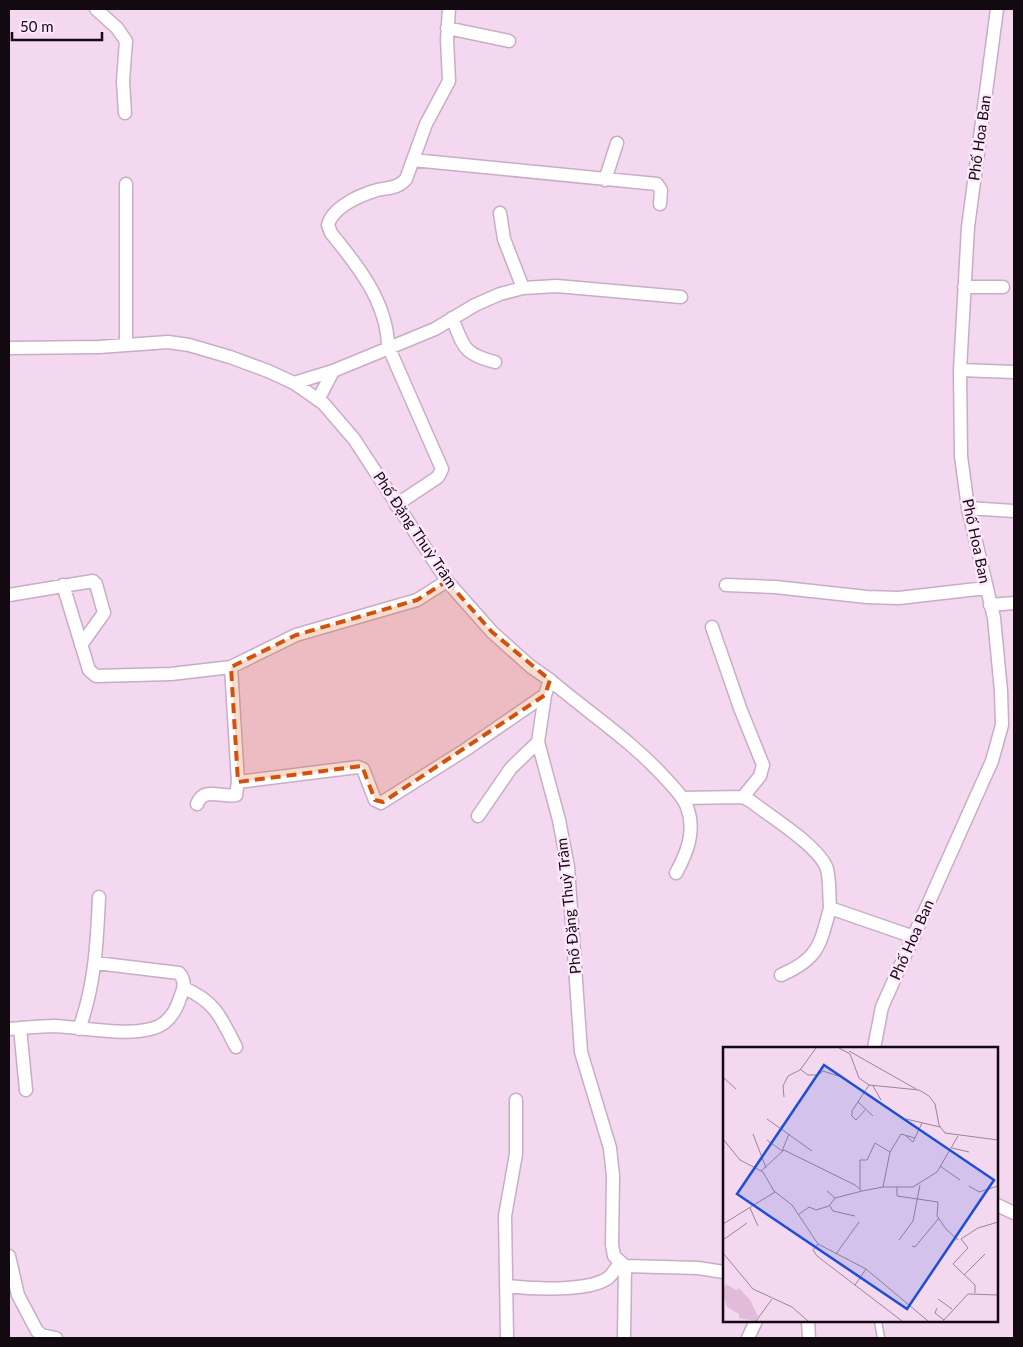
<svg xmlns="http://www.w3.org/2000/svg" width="1023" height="1347" font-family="Lato,sans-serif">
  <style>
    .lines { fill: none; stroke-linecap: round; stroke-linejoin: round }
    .lane-casing { stroke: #c8adc4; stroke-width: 9 }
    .street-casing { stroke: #c8adc4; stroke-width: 15 }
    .lane { stroke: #fff; stroke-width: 6 }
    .street { stroke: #fff; stroke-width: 12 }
    .marked { fill: #d3510c; fill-opacity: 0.2; stroke: #d3510c; stroke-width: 4; stroke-dasharray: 10 6; stroke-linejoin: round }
    .labels { text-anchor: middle; stroke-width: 5; stroke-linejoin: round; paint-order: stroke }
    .street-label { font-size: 15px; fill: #120911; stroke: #fee7fb }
    .inset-road { fill: none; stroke: #9a8597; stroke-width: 1 }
    .view { fill: #1d4ed8; fill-opacity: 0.15; stroke: #1d4ed8; stroke-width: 2.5 }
    .inset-edge { fill: none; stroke: #120911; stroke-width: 2.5 }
  </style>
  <rect width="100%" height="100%" fill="#f4d8f0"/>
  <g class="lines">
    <g class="lane-casing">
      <path id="lane" d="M878,1321L881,1338"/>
    </g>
    <g class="street-casing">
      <path id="street" d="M96,9L117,28L126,41L123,81L125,113
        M447,28L509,41
        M413,160L657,184L661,190L660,204
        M605,180L617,143
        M500,213L504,239L523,288
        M964,287H1003
        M452,318C464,347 463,354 495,362
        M126,343V184
        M9,348L99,347L168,342L189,345L230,357L268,371L294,383L323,403L354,439L447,581L492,632L530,666L550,680L545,695L538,742L559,820L568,867L581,1052L610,1148L613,1176L612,1245L614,1256L625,1266L698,1268L724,1272
        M960,370L1014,372
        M294,383L333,371L435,329L475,305L500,294L523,288L557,286L681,297
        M318,400L333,371
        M396,505L438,477L442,469L388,346C387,302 358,266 331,233L328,225C332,208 358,196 374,191C385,187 397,190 406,179L426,124L449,81L447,39L449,9
        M968,508L1014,511
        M63,585L89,670L96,676L171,674L231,667L296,635L417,600L447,581
        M726,585L775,587L867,597L899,598L986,588
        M9,595L93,581L96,584L104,613L81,645
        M990,605L1014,603
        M712,627L740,708L763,765L760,776L743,797
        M231,667L238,782L358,767L363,769L375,800L381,803L465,750L545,695
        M550,680C590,714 632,741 667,780C674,788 683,796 687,807C696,831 687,853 676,873
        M683,798L743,797L752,802C772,818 819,846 827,869C830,881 829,896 830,908L914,937
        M197,804C204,786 221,798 236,795L238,782
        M478,816L511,768L538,742
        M781,975C818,959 820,946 830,908
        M184,988C216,1002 221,1018 236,1047
        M20,1028L26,1090
        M9,1029C24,1028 40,1026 55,1026C82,1027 141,1040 164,1023C173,1016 177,1008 180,998C184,988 186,981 179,973L96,963
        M79,1029C95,985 97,943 99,897
        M874,1048L882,1007L992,761L1002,725L1001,691L994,618L968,508L961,456L960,370L968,227L997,9
        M997,1205L1014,1213
        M9,1256L18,1295L37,1331L42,1335L56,1338
        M507,1286C531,1289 588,1292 608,1278C613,1274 616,1268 620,1263
        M808,1321L809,1338
        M507,1338L505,1216L516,1154V1100
        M624,1338L625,1266
        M748,1338L756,1321"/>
    </g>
    <use href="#lane" class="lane"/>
    <use href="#street" class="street"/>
  </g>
  <path class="marked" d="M447,581L492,632L550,680L545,695L383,802L375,800L362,766L238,782L231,667L296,635L417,600Z"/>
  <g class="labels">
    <g class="street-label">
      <text transform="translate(980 138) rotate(-82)" y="5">Phố Hoa Ban</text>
      <text transform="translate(415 530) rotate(56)" y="5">Phố Đặng Thuỳ Trâm</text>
      <text transform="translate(976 541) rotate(78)" y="5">Phố Hoa Ban</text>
      <text transform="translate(569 906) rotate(-96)" y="5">Phố Đặng Thuỳ Trâm</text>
      <text transform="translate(912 940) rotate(-66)" y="5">Phố Hoa Ban</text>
    </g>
  </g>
  <g transform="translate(723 1047)">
    <rect width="275" height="275" fill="#f4d8f0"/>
    <path d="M3,237L13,243L16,241L27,253L35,269L32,274L16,271V267L4,260L0,245Z" fill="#e0bcda"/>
    <path class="inset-road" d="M116,1L127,7L136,31L146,38L196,43L206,49L212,57L216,78L222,86L275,93M126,4L193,42M77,22L85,28H95L100,24L115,29M0,30L13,42M150,39L158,53M61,50L60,39L65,29L77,23L93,1M135,55L150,69M142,63L133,73L129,69V64L146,38M44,72L89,104M183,72L217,80M30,87L43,121M183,89L190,95L199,76M0,92L17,113L40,125L51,144L69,158L95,197L143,222L205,274M44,93L59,104M229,101L246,105M59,104L66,87M217,119L237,133M38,124L61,103L132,138L139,144L160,140H190L214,125L235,89M246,139L256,145L275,139M160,140L167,105L178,87L192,91M174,140V149L215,155L214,169L223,182L235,193M137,142V113H144L152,96L167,105M104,144L112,151L139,144M107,159L110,164L132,169M27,161L35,179M75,168L86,160L93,163L106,159L112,151M0,177L52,145M0,193L24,176M176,193L190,174L197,138M95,197L90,203L94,209L179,274M189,199L192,200L216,171M0,206L30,242L69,260L85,274M113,207L136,175M241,228L262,207M132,238L143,222M252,246V238L230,217L245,201L238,192L255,181L275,175M215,252L229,262M214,261L212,266L221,273M33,274L49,252M220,274L245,247L275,248"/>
    <path class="view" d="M101,18L271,133L184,262L14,147Z"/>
    <rect width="275" height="275" class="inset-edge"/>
  </g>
  <rect width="1023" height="1347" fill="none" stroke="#120911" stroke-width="20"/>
  <path d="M12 32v8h90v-8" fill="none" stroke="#120911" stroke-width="2.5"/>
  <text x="20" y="32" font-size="15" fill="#120911" stroke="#fee7fb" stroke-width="4" paint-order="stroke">50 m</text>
</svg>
